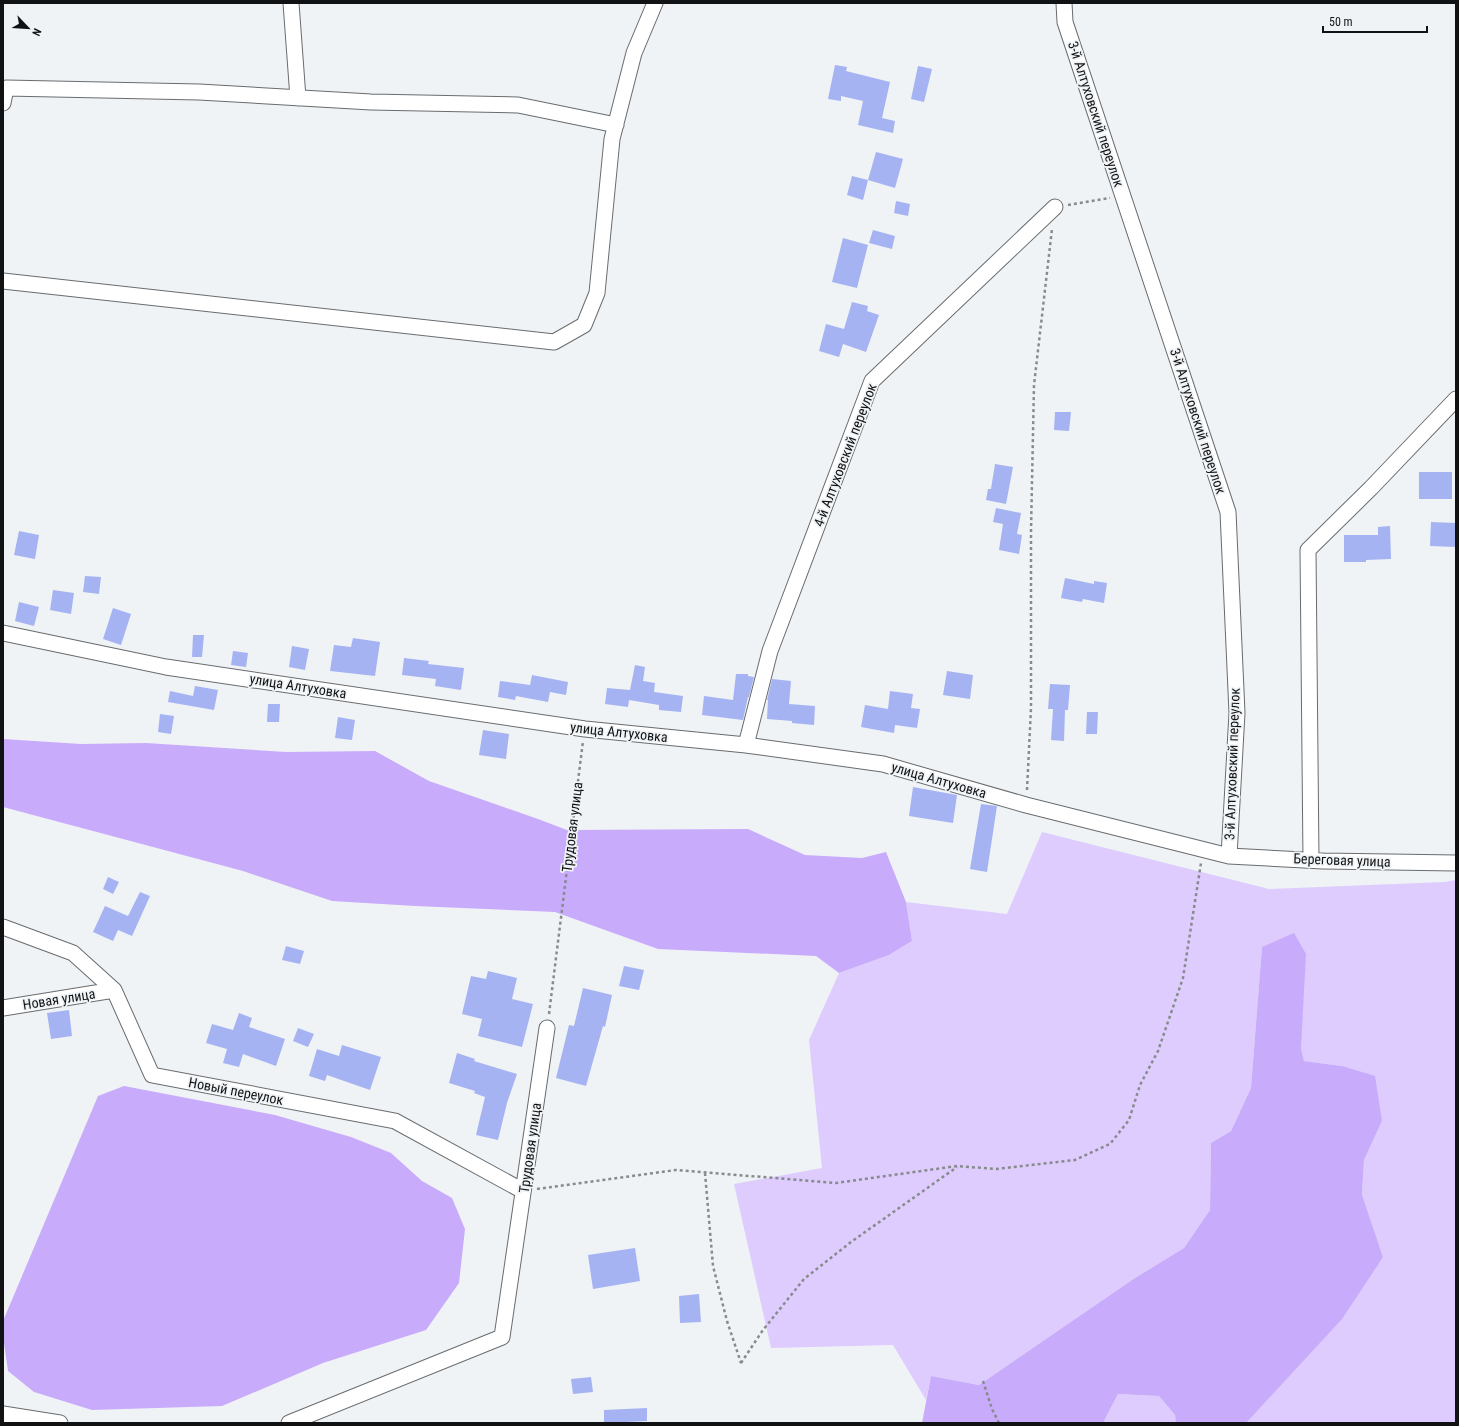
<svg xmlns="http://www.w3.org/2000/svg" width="1459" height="1426" font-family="'Roboto Condensed',sans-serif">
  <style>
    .green { fill: #ddccfd }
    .forest { fill: #c9abfb }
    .building { fill: #a5b3f3 }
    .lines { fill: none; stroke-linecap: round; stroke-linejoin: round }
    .minor-casing { stroke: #696c6f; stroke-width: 17 }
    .path { stroke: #888b8d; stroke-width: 2.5; stroke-dasharray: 3 3; stroke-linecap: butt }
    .minor { stroke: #fff; stroke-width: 15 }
    .labels { text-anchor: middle; stroke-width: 3.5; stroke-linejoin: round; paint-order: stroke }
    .street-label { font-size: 14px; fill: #111213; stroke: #eff3f6 }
  </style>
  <rect width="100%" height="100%" fill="#eff3f6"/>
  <path class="green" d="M1042,832L1269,889L1444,882L1456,880V1423H1246L1383,1257L1362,1196L1364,1160L1382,1121L1342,1066L1304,1061L1301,1048L1262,947L1251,1088L1231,1131L1211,1143L1210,1210L1184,1248L1135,1278L979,1385L931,1376L926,1400L893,1345L771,1348L734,1184L822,1168L809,1040L839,973L889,955L912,941L906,902L1007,914Z
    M1118,1394L1159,1396L1175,1415L1176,1423H1103Z"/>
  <path class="forest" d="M3,739L81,744L146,743L286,752L375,751L429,781L538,819L567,830L748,829L805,855L862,858L886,852L906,902L912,941L889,955L839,973L816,956L658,949L555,912L415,906L332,901L243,871L3,807Z
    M1294,933L1306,954L1301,1048L1304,1061L1342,1066L1375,1076L1382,1121L1364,1160L1362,1195L1383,1257L1342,1319L1246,1423H1176L1175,1415L1159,1396L1118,1394L1103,1423H922L931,1376L979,1385L1135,1278L1184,1248L1210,1210L1211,1143L1231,1131L1251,1088L1262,947Z
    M124,1086L275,1115L351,1137L391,1153L422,1181L452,1198L465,1229L459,1283L426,1330L323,1363L222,1406L92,1410L34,1392L8,1371L3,1336V1321L98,1096Z"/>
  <path class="building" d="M835,65L847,67L846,71L890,82L882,118L895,121L893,133L858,125L863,101L841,96V101L828,99Z
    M918,66L932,69L924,102L911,99Z
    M876,152L903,159L895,188L868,180Z
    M852,176L868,180L863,200L847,195Z
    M896,201L910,204L908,216L894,213Z
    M873,230L895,236L892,249L869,243Z
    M843,238L868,245L857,288L832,282Z
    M852,302L868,306L867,311L879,315L866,352L843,344L839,357L819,351L826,324L844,329Z
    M1055,412H1071L1069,431L1054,430Z
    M995,464L1013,467L1006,504L986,500L988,489H991Z
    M1419,472H1452V499H1419Z
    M996,508L1021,513L1017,534L1022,535L1019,554L999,550L1003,524L993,522Z
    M1431,522L1456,523V547L1430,546Z
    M1390,526L1391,559L1366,560V562H1344V535H1378V527Z
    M19,531L39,535L35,559L14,555Z
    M85,576L101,577L99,594L83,592Z
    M1065,578L1094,584V581L1107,583L1104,603L1083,599L1082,602L1061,598Z
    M53,590L74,593L71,614L50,610Z
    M19,602L39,607L34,626L15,621Z
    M113,608L131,614L121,645L103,639Z
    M193,635H204L202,657H192Z
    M353,638L380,642L375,676L330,671L334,645L351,647Z
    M292,646L309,649L305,670L289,667Z
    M233,651L248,653L246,667L231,665Z
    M404,658L429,661L428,664L464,668L461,690L435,686L436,679L402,675Z
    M635,665L645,667L643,681L655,683L654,692L683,696L681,712L659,710V705L629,700L628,707L605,704L607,688L630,690Z
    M947,671L973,675L970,699L943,695Z
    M736,674H748V676L754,677L749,697H748L743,720L702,715L704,696L733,700Z
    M532,675L568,682L566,695L550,692L548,702L516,696L515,700L498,697L500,681L530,685Z
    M772,679L791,681L789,704L815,706L814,725L792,723V721L767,719L768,700H767Z
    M1050,684L1070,685L1068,710H1065L1064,741L1051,740L1053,709H1048Z
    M195,686L218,690L214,710L168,702L170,691L193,696Z
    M890,691L913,694L911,708L920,709L917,728L895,725L894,733L861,727L865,705L888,709Z
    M268,704H280L279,722H267Z
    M1087,712H1098L1097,734H1086Z
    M160,714L174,716L171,734L158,732Z
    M338,717L355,720L352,740L335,738Z
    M483,730L509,734L506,759L479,755Z
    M913,787L957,795L953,823L909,816Z
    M981,804L997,806L987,872L970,869Z
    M108,877L119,882L113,894L103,889Z
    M140,892L150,896L132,936L118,930L113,941L93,932L105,906L128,916Z
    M286,946L304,951L300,964L282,960Z
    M624,966L644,970L639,990L619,986Z
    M488,971L517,978L512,999L533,1004L522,1047L478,1036L482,1019L462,1014L471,976L486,979Z
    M583,988L612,995L605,1027L603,1026L586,1086L556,1078L569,1025L574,1026Z
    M69,1010L72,1036L51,1039L47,1013Z
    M239,1013L252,1018L249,1027L285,1039L276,1066L243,1054L239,1067L223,1063L227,1049L206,1043L212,1024L233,1030Z
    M298,1028L314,1034L308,1047L293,1041Z
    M342,1045L381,1057L370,1090L327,1075L325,1081L309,1076L317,1049L339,1056Z
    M457,1053L475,1059L474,1061L517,1074L507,1103L498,1140L476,1135L485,1097L474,1093L475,1091L449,1083Z
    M635,1248L640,1281L593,1289L588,1255Z
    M699,1294L701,1322L680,1323L679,1296Z
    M591,1377L593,1392L573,1394L571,1379Z
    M647,1408V1421L604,1423V1410Z"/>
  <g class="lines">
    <g class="minor-casing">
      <path id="minor" d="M291,3L298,98
        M1064,3L1065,22L1228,512L1237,713L1229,856
        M3,103L6,88L199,92L371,102L518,105L616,125
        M3,281L554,342L584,325L597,293L612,139L634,53L655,3
        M3,633L166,667L585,729L746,745L883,764L1026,805L1229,856L1323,861L1456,863
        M746,745L770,651L872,381L1055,207
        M1311,860L1308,550L1371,488L1456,399
        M3,927L73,953L114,990L152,1075L395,1121L523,1191
        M3,1008L114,990
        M3,1414L60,1423
        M289,1423L502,1337L547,1028"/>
    </g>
    <path class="path" d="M1068,205L1110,198
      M1027,790L1031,708V531L1034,385L1052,229
      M549,1014L583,741
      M705,1173L713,1266L727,1321L741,1363
      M537,1189L676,1170L836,1183L957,1166L996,1169L1075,1160L1110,1144L1129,1120L1140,1085L1158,1051L1183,978L1201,863
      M741,1363L763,1330L804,1279L851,1242L957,1167
      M983,1381L992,1409L999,1423"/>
    <use href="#minor" class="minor"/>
  </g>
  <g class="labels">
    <g class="street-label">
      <text transform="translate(1096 114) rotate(72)" y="5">3-й Алтуховский переулок</text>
      <text transform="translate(1198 421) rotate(72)" y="5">3-й Алтуховский переулок</text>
      <text transform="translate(845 455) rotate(-69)" y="5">4-й Алтуховский переулок</text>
      <text transform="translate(298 686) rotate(9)" y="5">улица Алтуховка</text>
      <text transform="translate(619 732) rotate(6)" y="5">улица Алтуховка</text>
      <text transform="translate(1232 764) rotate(-88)" y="5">3-й Алтуховский переулок</text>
      <text transform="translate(939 780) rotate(16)" y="5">улица Алтуховка</text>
      <text transform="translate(572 827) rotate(-83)" y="5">Трудовая улица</text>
      <text transform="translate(1342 860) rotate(2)" y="5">Береговая улица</text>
      <text transform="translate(59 999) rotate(-9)" y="5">Новая улица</text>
      <text transform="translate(236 1091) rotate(11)" y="5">Новый переулок</text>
      <text transform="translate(530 1148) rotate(-82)" y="5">Трудовая улица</text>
    </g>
  </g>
  <rect width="1459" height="1426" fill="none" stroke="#111213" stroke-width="8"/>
  <g transform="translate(28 28) rotate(115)" stroke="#eff3f6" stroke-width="3" paint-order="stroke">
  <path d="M0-3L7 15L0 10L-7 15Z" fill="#111213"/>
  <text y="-6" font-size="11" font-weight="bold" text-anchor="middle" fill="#111213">N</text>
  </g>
  <path d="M1323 26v6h104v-6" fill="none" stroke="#111213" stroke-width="2"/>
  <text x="1329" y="26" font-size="12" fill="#111213" stroke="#eff3f6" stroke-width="3" paint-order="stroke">50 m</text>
</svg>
